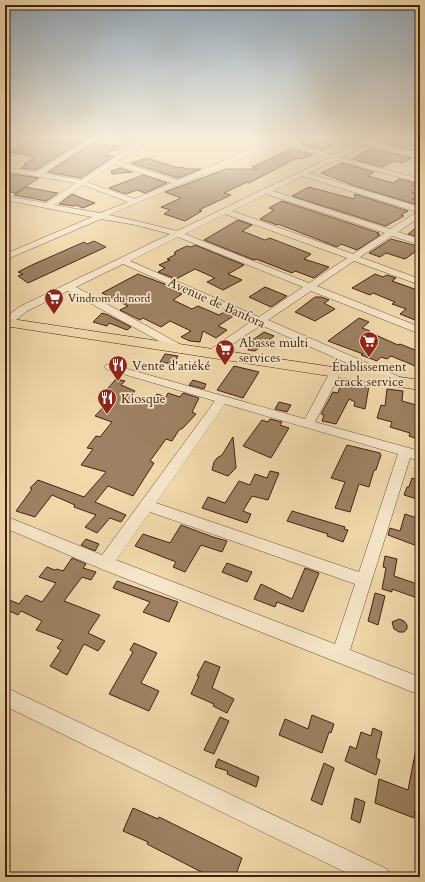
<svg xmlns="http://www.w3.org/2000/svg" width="425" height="882" font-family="Cardo,serif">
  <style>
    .building { fill: #9d8162; stroke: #422112 }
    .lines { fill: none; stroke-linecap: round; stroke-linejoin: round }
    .minor-casing { stroke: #6e4f38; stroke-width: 1 }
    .major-casing { stroke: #422112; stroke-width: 1 }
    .minor { fill: #f6e6c9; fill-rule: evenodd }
    .major { fill: #f1d9ac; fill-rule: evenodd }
    .labels { text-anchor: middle; stroke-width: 3.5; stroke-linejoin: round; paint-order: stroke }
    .far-poi-label { font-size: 11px; fill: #422112; stroke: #f6e6c9; text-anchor: start }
    .street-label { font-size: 13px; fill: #422112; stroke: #f6e6c9 }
    .poi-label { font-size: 13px; fill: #422112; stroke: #f6e6c9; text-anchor: start }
  </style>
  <rect width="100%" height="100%" fill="#f1d9ac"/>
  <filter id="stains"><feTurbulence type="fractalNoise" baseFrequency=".005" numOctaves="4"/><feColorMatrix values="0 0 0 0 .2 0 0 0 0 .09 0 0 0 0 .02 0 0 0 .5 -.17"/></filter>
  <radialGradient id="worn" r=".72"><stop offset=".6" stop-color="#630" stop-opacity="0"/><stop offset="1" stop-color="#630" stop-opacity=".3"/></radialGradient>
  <path class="building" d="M67,138L82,141L36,170L21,168L28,164H24L36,157L9,152L32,139L52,142H59Z
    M311,138H337L326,143L334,146L323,150L300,144Z
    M390,138H411L404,142L420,145V152L381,143Z
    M93,143L119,146L105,155L114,156L81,178L48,172Z
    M371,148L411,158L403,163L394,161L382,167L353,159Z
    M291,149L312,155L301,159L297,158L249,183L247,182L224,193L231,195L199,210L202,211L185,221L164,214L170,210L161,207L181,198L165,192L226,169H257L252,167Z
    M147,158L178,168L181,167L188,169H201L178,178L131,163Z
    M342,163L374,172L368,176L393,183L399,179L415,183L412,185L419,187L411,192L419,194L412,199L420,201V204L418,205L358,187L321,173Z
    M120,168L132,172L112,174L111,171Z
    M12,174L39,178L16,193L5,191V179Z
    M143,175L167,183L145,193L137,190L126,194L109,188Z
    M26,187L51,192L58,193L46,201L14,195Z
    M309,187L354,199L355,194L408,211L401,215L404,216L386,226L292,196Z
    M72,194L84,199L95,203L83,208L76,205L74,206L59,204Z
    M282,201L379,233L377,234L380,235L357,250L341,244L337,247L278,224L277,225L260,219L274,210L269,208Z
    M238,220L252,225L242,231L265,240L270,238L311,254L304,259L329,267L314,278L295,271L292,273L256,259L254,260L204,240Z
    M420,224V237L408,234L412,231Z
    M391,239L417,246L416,247L419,249L405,259L386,253L380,257L369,253Z
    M94,241L106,247L28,283L18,276L23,274L18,272L32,265L84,242L87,244Z
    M195,245L244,265L228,274L242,280L223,290L207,282L215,278L195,269L176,279L158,272L165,268L159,265L170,260L167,259L176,254L174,253L176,251L187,246L191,247Z
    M138,274L167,285L165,286L182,294L173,300L192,309L198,306L219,315L226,311L235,315L218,326L227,330L216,338L203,331L200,342L190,341L181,337L191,331L170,321L161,327L143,318L140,320L120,310L128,306L102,293Z
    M375,274L383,277L387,275L396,278L392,281L420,291V322L400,314L406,309L392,304L395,302L373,293L370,295L352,288Z
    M265,287L287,296L271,307L249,297Z
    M315,297H321L329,300L324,303L335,309L315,321L295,312Z
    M102,313L108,315L131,327L127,330L109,323L107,326L93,322Z
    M359,318L369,322L362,328L370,331L369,332L398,345L400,344L420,352V368L391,356L387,359L381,357L377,361L361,355L363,354L328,341Z
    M264,332L274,336L255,351L248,350L251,341Z
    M165,354L178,356L173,364L160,362Z
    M234,366L259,372L243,398L217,390Z
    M116,379L125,381L121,385L135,391L130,397L149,403L157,394L166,397L168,393L180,397L183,393L199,398L192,412L196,414L183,428L179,430L172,441L166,439L150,461L154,463L133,496L108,486L95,502L126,515L121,522L110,518L97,533L85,527L96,515L74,507L75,505L52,495L35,517L16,511L32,489L30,488L38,480L84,497L106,472L81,465L93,449L87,448L96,436L100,437L112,422L95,416L112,398L102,395Z
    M193,380L206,384L204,389L189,385Z
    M341,383L369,386L365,409L354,406L355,402L349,399L336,424L322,421L324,415L321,414L333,392L338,393Z
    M387,389L403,391L402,401L420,406V440L409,436L410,433L390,427L392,422L377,418L381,405L385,406Z
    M279,402L291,405L287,412L275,409Z
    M270,419L282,422L280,425L289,428L271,458L243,446L262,420L268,422Z
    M233,437L236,468L228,476L212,470L214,462L217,458L222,455Z
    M347,445L380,453L381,455L376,470H374L369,487L359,484L350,512L335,508L345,482L331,478Z
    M270,471L279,473L268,500L252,496L243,511L251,514L247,523L202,508L208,497L225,503L239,481L250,485L255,474L267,478Z
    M412,478L420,481V500L404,495L407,487H409Z
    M292,511L345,527L344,529L348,530L343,542L327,536L328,534L287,521Z
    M405,514L420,519V547L388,535L390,528L400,531Z
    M181,525L213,537L227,541L222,552L201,545L185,572L173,567L176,562L135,546L143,534L170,543Z
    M86,539L99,544L95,551L81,545Z
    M385,556L397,559L394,576L420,585V599L392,589V592L382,589L386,568L383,567Z
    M72,558L86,564L83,568L96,572L91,580L82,577L64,601L100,615L88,633L105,641L98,651L84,644L67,675L50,666L61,650L57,648L63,640L36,630L42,621L21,611L18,615L5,609V598L19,604L26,595L42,602L56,583L39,577L47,567L55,570L57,569L63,571Z
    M227,563L252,572L247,582L222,572Z
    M305,568L319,573L303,612L277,602L275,607L254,599L261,584L292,599Z
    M117,581L178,602L169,622L143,612L150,602L113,588Z
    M375,593L385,596L378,625L368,621Z
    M399,619L404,621L407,625V629L404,632H399L394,629L392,622Z
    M134,643L157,653L141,683L159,691L149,711L109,694L133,652L130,650Z
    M205,661L220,667L212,688L234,699L227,713L213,706L214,704L191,694L199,676H197Z
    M312,715L334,724L331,733L329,732L322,753L279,735L285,719L308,729Z
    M220,717L229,721L214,754L204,750Z
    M373,728L382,732L376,758L380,760L376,775L345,761L350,746L356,749L361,732L371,736Z
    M416,749H420V790L419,789L414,818L375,803L379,779L408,790Z
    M218,759L259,777L256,787L227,774L228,771L215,767Z
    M324,763L334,768L322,805L311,800Z
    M355,798L365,802L360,823L351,819Z
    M133,808L158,819L159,817L242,858L235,877H211L147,844L148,842L123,831Z"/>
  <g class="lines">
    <g class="minor-casing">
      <path id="minor" d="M22,138H31L5,153V148Z
        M85,138H105L137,143L150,138H160L140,146L118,161L178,180L270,141L271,138H286L282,141L335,155L369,138H378L371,142L420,155V159L366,145L341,157L420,179V183L336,160L308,173L420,207V217L398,232L420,239V245L392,236L360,257L420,279V285L354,261L317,286L420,327V334L311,291L268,320L402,378L404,381L402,384H394L261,325L216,355H208L206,353L208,351L252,321L123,264L76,287L185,347L187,349L185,351H177L68,291L27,311L11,324L5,325V318L19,307L170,234L136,225L101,219L5,260V254L92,217L5,200V196L46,203L76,183L5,171V167L36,172L87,140ZM94,141L132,146L81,180L44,173ZM277,143L329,158L177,231L137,221L109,215ZM114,164L171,183L135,199L87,182ZM302,176L417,212L390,229L273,191ZM83,185L128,202L100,213L54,205ZM266,194L385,233L353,254L232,211ZM225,214L347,258L309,283L185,234ZM178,237L303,287L259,317L130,261Z
        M110,364L305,419L331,370H339L341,372L315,422L420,451V461L410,458L350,650L420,677V695L99,568L5,528V516L102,555L215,401L106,369L104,367L106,365ZM225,404L398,454L359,572L156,503ZM150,512L355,584L335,644L116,560Z
        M5,687L387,869L390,877H355L5,706Z"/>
    </g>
    <g class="major-casing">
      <path id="major" d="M5,318L420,380V390L5,326Z"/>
    </g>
    <use href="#minor" class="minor"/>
    <use href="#major" class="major"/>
  </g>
  <linearGradient id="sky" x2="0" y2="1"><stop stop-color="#94aabb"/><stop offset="0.53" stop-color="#f9eeda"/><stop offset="1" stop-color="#f9eeda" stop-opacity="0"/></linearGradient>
  <rect width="425" height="262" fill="url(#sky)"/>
  <defs>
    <g id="supermarket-pin" transform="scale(1)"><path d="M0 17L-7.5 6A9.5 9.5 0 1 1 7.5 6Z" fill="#8f2418" stroke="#f6e6c9"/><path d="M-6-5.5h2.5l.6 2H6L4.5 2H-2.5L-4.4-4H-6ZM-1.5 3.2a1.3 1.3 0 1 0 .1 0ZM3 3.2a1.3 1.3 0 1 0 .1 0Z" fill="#fff"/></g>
    <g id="restaurant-pin" transform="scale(1)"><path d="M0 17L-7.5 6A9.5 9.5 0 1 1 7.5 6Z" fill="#8f2418" stroke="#f6e6c9"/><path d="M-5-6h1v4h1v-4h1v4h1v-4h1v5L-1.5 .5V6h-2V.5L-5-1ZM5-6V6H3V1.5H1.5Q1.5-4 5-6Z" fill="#fff"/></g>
  </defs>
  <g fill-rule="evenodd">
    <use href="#supermarket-pin" x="54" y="298"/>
    <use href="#supermarket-pin" x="369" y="341"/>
    <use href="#supermarket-pin" x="225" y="349"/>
    <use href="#restaurant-pin" x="118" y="365"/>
    <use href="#restaurant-pin" x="107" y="398"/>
  </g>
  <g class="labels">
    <g class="far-poi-label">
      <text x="68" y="302">Vindrom du nord</text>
    </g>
    <g class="street-label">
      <text transform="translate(217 302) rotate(24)" y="5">Avenue de Banfora</text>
    </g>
    <g class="poi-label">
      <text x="239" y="347">Abasse multi<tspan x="239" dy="15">services</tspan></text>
      <text x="132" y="370">Vente d'atiéké</text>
      <text x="369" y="371" text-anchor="middle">Établissement<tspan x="369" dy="15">crack service</tspan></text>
      <text x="121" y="403">Kiosque</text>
    </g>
  </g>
  <rect width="425" height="882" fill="none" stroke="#f1d9ac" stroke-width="20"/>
  <rect x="6" y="6" width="413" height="870" fill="none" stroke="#422112" stroke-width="2"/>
  <rect x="10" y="10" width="405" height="862" fill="none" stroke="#422112"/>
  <rect width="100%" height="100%" filter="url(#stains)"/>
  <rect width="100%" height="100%" fill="url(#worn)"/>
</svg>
